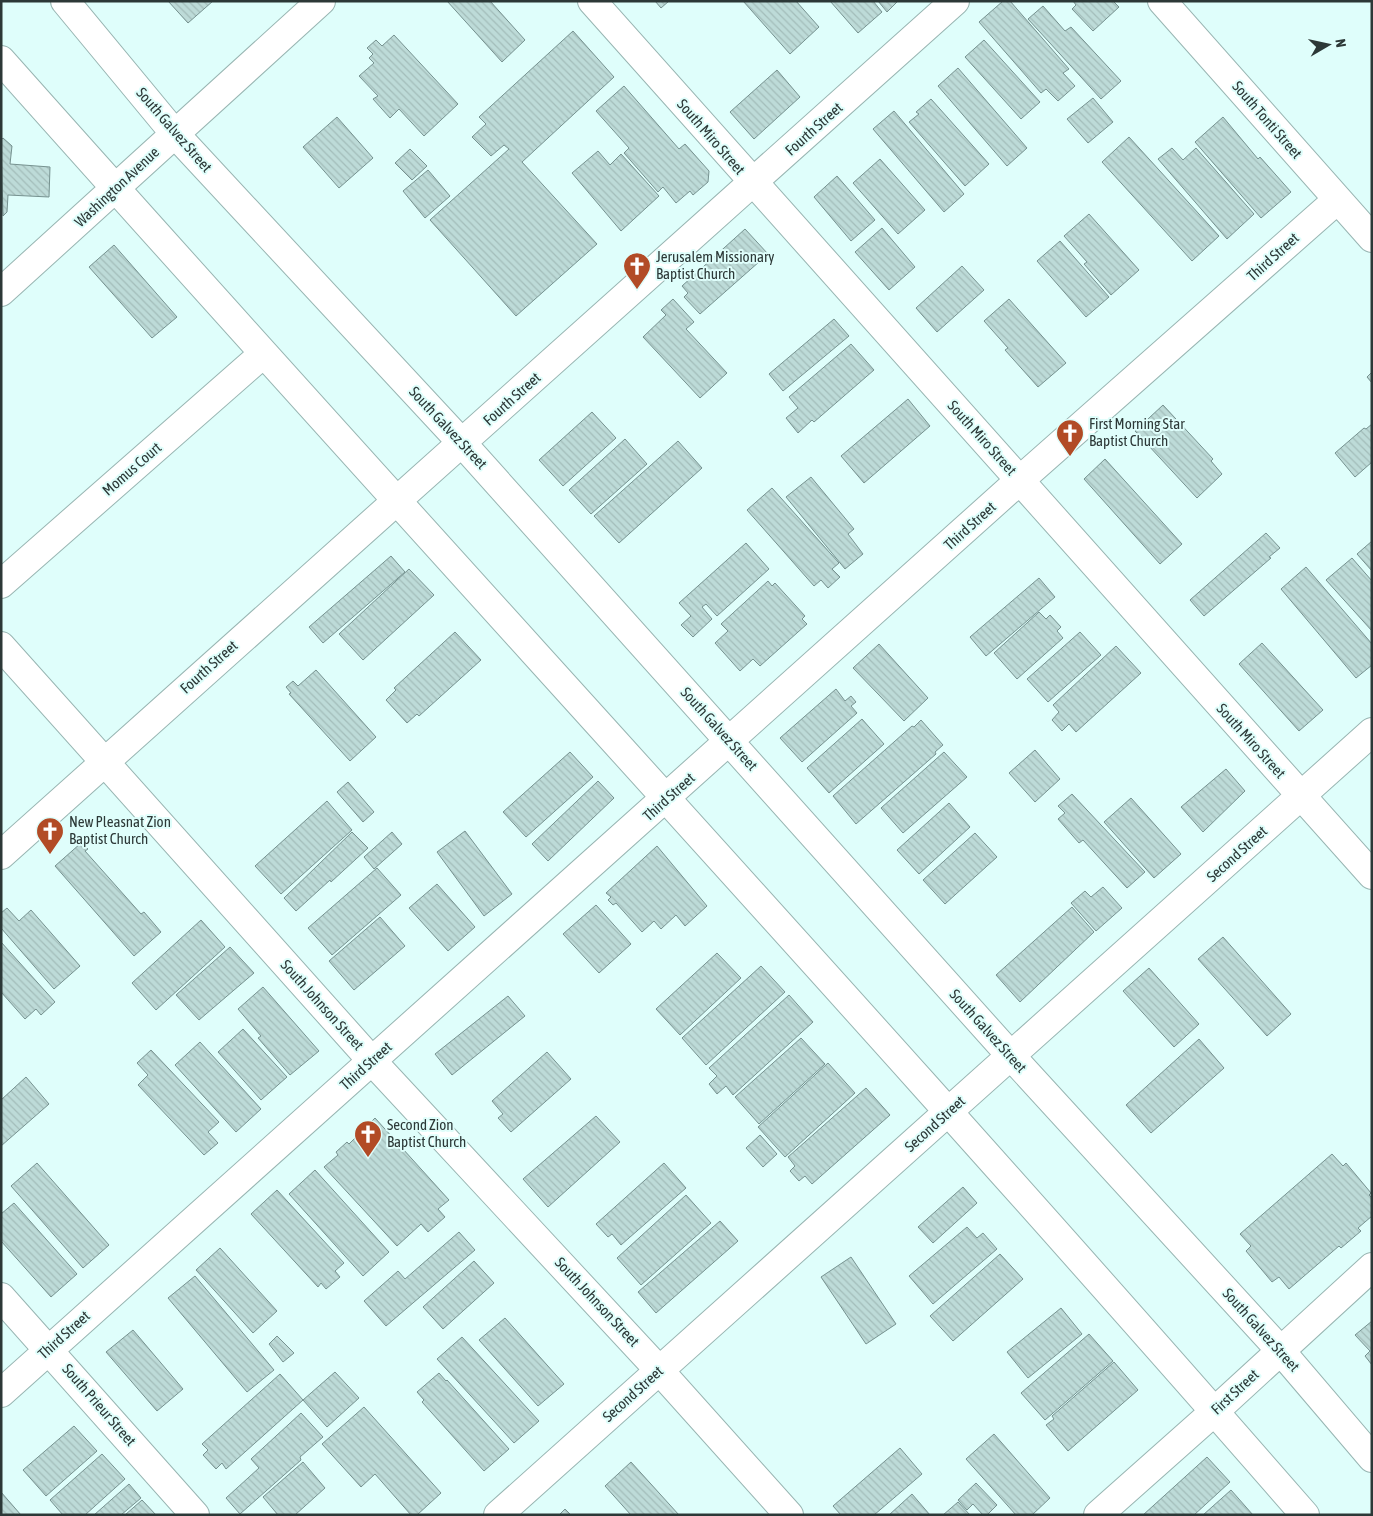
<svg xmlns="http://www.w3.org/2000/svg" width="1373" height="1516" font-family="'Asap Condensed',sans-serif">
  <style>
    .building { fill: url(#building-back-hatch); stroke: #769290 }
    .lines { fill: none; stroke-linecap: round; stroke-linejoin: round }
    .minor-casing { stroke: #98b5b2; stroke-width: 30 }
    .minor { stroke: #fff; stroke-width: 28 }
    .labels { text-anchor: middle; stroke-width: 4; stroke-linejoin: round; paint-order: stroke }
    .street-label { font-size: 15px; fill: #2c3837; stroke: #dffefb }
    .poi-label { font-size: 15px; fill: #2c3837; stroke: #dffefb; text-anchor: start }
  </style>
  <defs>
    <pattern id="building-back-hatch" width="6" height="6" patternUnits="userSpaceOnUse" patternTransform="scale(1.25)"><rect width="6" height="6" fill="#bddbd8"/><path d="M-1 5l2 2M0 0l6 6M5-1l2 2" fill="none" stroke="#a3bdba"/></pattern>
  </defs>
  <rect width="100%" height="100%" fill="#dffefb"/>
  <path class="building" d="M168,1H213L188,23Z
    M447,1H490L525,40L502,62Z
    M655,1H669L661,8Z
    M743,1H796L819,27L790,54Z
    M830,1H873L882,12L858,33Z
    M878,1H898L887,12Z
    M1003,1H1010L1069,69L1063,73L1075,86L1058,101L1046,89L1041,93L979,22Z
    M1073,1H1113L1119,7L1093,31L1072,9L1076,5Z
    M1043,6L1065,31L1071,27L1121,81L1101,99L1028,19Z
    M573,31L614,77L522,162L597,244L516,316L430,220L509,149L504,145L491,156L472,137L486,124L479,117Z
    M394,35L458,104L424,136L399,109L390,118L373,99L378,96L359,76L374,63L369,58L373,54L367,48L376,40L382,46Z
    M984,40L1040,102L1021,119L965,57Z
    M958,68L1027,148L1007,166L938,86Z
    M777,70L800,97L754,139L730,112Z
    M624,86L679,149L685,144L709,171L708,182L693,195L690,191L676,203L663,187L658,192L624,153L629,148L596,111Z
    M1093,98L1113,122L1088,143L1067,119Z
    M931,99L989,164L965,186L909,122L919,114L916,112Z
    M894,111L964,194L944,212L873,129Z
    M337,117L373,158L339,188L303,147Z
    M1223,117L1258,159L1260,157L1291,192L1261,218L1195,142Z
    M1129,137L1219,236L1192,261L1102,162Z
    M3,138L12,146L10,164L50,167L49,197L8,195L7,212L3,216L1,140Z
    M1172,148L1183,160L1196,148L1254,214L1227,239L1158,159Z
    M410,149L427,166L412,180L395,163Z
    M598,151L610,165L621,154L659,196L621,231L572,173Z
    M880,159L925,210L898,234L853,183Z
    M428,170L450,196L425,218L403,191Z
    M837,176L875,220L851,241L814,197Z
    M1089,214L1139,270L1111,295L1084,264L1087,262L1064,236Z
    M882,228L915,267L889,290L855,252Z
    M745,229L768,254L700,314L684,297L688,293L682,286Z
    M1060,241L1109,297L1086,317L1037,261Z
    M114,245L177,317L152,338L89,267Z
    M962,266L984,290L937,332L916,308Z
    M673,299L694,322L686,329L727,373L700,398L643,337L666,315L661,310Z
    M1009,299L1066,363L1038,387L1005,350L1008,348L984,321Z
    M834,319L849,336L783,391L769,374Z
    M851,344L874,370L814,422L812,420L798,433L786,418L798,408L789,397Z
    M1372,372V383L1367,377Z
    M908,399L930,426L864,483L841,456Z
    M1163,405L1213,459L1211,461L1222,474L1197,498L1135,431Z
    M592,412L616,438L563,486L539,460Z
    M1372,424V462L1355,477L1335,453L1364,428L1366,429Z
    M625,439L647,464L591,514L569,490Z
    M678,441L702,468L619,543L594,516Z
    M1105,459L1182,544L1160,564L1084,479Z
    M811,477L854,529L848,534L863,554L845,569L786,497Z
    M772,488L839,563L832,569L840,577L828,588L821,580L814,586L747,510Z
    M1266,533L1280,548L1269,557L1271,558L1204,616L1190,600Z
    M1372,541V571L1357,554Z
    M746,543L769,569L717,616L706,604L702,607L712,619L693,637L681,625L691,616L679,603Z
    M391,556L405,572L323,643L309,627Z
    M1352,558L1372,581V631L1326,580Z
    M1306,567L1372,644V665L1356,678L1281,589Z
    M409,569L434,595L363,660L339,634Z
    M1039,578L1055,597L986,656L970,637Z
    M768,581L772,586L775,583L805,616L802,619L807,624L760,666L753,659L740,671L715,643L728,631L721,624Z
    M1039,612L1046,619L1050,615L1061,627L1057,631L1063,638L1017,679L994,653Z
    M455,632L481,660L419,716L417,714L407,723L386,700L396,690L394,688Z
    M1080,632L1101,655L1048,702L1027,679Z
    M1262,643L1323,710L1299,731L1239,664Z
    M879,644L928,698L904,721L853,668Z
    M1116,646L1141,673L1076,732L1069,724L1062,731L1052,720L1059,712L1053,705Z
    M316,670L376,737L350,761L289,694L291,693L286,687L293,681L298,686Z
    M836,689L845,701L851,696L856,702L851,706L857,713L802,762L780,738Z
    M862,719L884,744L829,793L807,768Z
    M921,720L943,745L935,752L936,754L856,824L833,796L912,726L914,727Z
    M1035,750L1060,779L1035,802L1009,773Z
    M570,752L593,777L526,837L503,812Z
    M944,752L967,777L903,833L881,808Z
    M1226,769L1245,791L1203,832L1181,807Z
    M598,781L614,798L548,861L532,844Z
    M348,782L374,812L363,822L337,792Z
    M1072,794L1145,872L1127,888L1083,840L1079,843L1058,819L1065,813L1058,806Z
    M1131,798L1181,854L1154,878L1104,822Z
    M327,801L352,830L281,894L255,866Z
    M949,803L970,827L919,874L897,850Z
    M465,831L512,894L484,916L437,852Z
    M352,832L368,848L331,882L330,880L296,911L284,898Z
    M392,832L402,844L374,869L364,857Z
    M975,833L997,857L945,904L923,880Z
    M81,843L88,849L85,851L141,914L144,912L161,932L134,956L55,866Z
    M657,846L707,906L685,926L676,915L661,929L654,921L642,932L616,903L613,905L608,900L611,897L606,893Z
    M377,868L401,895L332,955L308,928Z
    M437,884L475,927L448,951L409,908Z
    M1103,887L1122,908L1096,931L1071,903L1085,891L1091,897Z
    M596,905L631,944L599,973L563,934Z
    M1072,907L1094,932L1020,1002L996,975Z
    M7,908L19,921L31,910L80,966L54,989L1,928V913Z
    M380,917L405,946L354,990L329,961Z
    M201,920L225,947L156,1010L132,983Z
    M1223,937L1291,1014L1267,1036L1198,959Z
    M1,942L55,1002L41,1015L36,1009L25,1019L1,992Z
    M230,947L254,973L199,1020L176,995Z
    M717,953L741,978L680,1035L656,1009Z
    M761,966L785,992L706,1065L682,1038Z
    M1149,968L1199,1024L1174,1047L1123,991Z
    M263,987L319,1051L290,1075L258,1038L261,1036L238,1009Z
    M789,995L813,1022L733,1095L726,1086L717,1094L709,1084L717,1076L709,1068Z
    M508,996L525,1016L452,1075L435,1054Z
    M243,1029L287,1077L261,1100L218,1052Z
    M801,1038L825,1064L759,1124L735,1097Z
    M1199,1039L1224,1068L1151,1133L1126,1105Z
    M200,1042L261,1109L236,1132L175,1065Z
    M151,1050L219,1122L208,1132L218,1143L204,1155L138,1085L148,1075L137,1063Z
    M547,1052L571,1079L511,1132L498,1118L503,1114L492,1101Z
    M828,1063L855,1093L785,1157L758,1127Z
    M26,1077L49,1104L1,1146V1100Z
    M866,1088L890,1115L812,1184L805,1176L799,1181L790,1171L795,1166L788,1157Z
    M596,1116L620,1142L548,1207L523,1179Z
    M375,1118L449,1200L438,1209L445,1217L428,1232L421,1224L397,1246L324,1167L338,1155L336,1152L347,1142L349,1144Z
    M760,1135L777,1154L763,1167L746,1148Z
    M1332,1154L1343,1166L1346,1163L1371,1193L1369,1195L1372,1198V1216L1358,1228L1361,1231L1341,1248L1339,1246L1289,1289L1279,1277L1272,1282L1246,1251L1251,1246L1240,1234Z
    M37,1163L109,1245L83,1268L11,1186Z
    M664,1163L686,1188L621,1245L612,1234L608,1237L596,1224Z
    M315,1170L389,1252L363,1276L289,1194Z
    M963,1187L977,1203L933,1243L918,1227Z
    M277,1190L344,1263L335,1271L340,1277L326,1289L321,1283L318,1287L251,1214Z
    M686,1195L711,1223L641,1285L617,1258Z
    M14,1203L77,1274L51,1297L1,1241V1214Z
    M720,1221L738,1241L656,1313L638,1292Z
    M967,1227L977,1238L983,1233L997,1249L933,1304L909,1276Z
    M459,1232L475,1250L386,1326L364,1301L398,1271L405,1279Z
    M220,1248L277,1311L253,1333L196,1270Z
    M1000,1254L1023,1279L953,1341L930,1316Z
    M851,1257L896,1324L866,1344L821,1277Z
    M474,1261L494,1283L443,1329L423,1307Z
    M195,1276L274,1370L247,1392L168,1298Z
    M1061,1308L1082,1334L1028,1378L1007,1352Z
    M505,1318L564,1384L538,1406L479,1340Z
    M1372,1321V1365L1365,1356L1370,1351L1355,1335Z
    M133,1330L183,1389L157,1411L106,1352Z
    M1089,1334L1113,1361L1045,1420L1021,1393Z
    M277,1336L294,1353L283,1362L269,1344Z
    M462,1337L539,1421L514,1443L437,1359Z
    M1114,1362L1138,1390L1068,1451L1046,1425L1054,1419L1052,1416Z
    M335,1372L359,1398L327,1427L303,1400Z
    M439,1373L446,1381L447,1380L509,1449L484,1471L422,1402L424,1400L417,1392Z
    M280,1374L303,1400L226,1469L222,1463L216,1469L203,1455L208,1450L202,1444Z
    M364,1407L441,1493L417,1515H411L375,1474L361,1487L322,1444Z
    M301,1413L323,1437L300,1457L301,1460L240,1514L226,1498L259,1468L251,1459Z
    M74,1426L97,1451L46,1496L23,1470Z
    M994,1434L1050,1498L1032,1515H1016L966,1459Z
    M900,1448L922,1474L874,1515H841L833,1506Z
    M102,1454L125,1479L85,1515H63L50,1500Z
    M1207,1457L1230,1482L1194,1515H1143Z
    M303,1462L325,1488L295,1515H278L263,1497Z
    M631,1462L679,1515H631L605,1486Z
    M976,1483L997,1505L987,1515H983L973,1504L967,1510L958,1500Z
    M129,1484L141,1498L121,1515H94Z
    M1231,1490L1253,1515H1203Z
    M1,1492L21,1515H1Z
    M912,1494L930,1515H889Z
    M142,1500L156,1515H125Z
    M958,1502L970,1515H943Z
    M565,1509L571,1515H559Z"/>
  <g class="lines">
    <g class="minor-casing">
      <path id="minor" d="M65,1L175,134L462,443L1011,1056L1280,1350L1372,1458
        M592,1L1372,875
        M1162,1L1372,238
        M1,60C434,547 877,1024 1305,1515
        M1,292L321,1
        M1,584L263,354
        M1,646L372,1061L659,1370L789,1515
        M1,855L955,1
        M1,1297L195,1515
        M1,1393L1020,480L1337,200
        M498,1515L1372,732
        M1098,1515L1215,1411L1372,1267"/>
    </g>
    <use href="#minor" class="minor"/>
  </g>
  <defs>
    <g id="church-pin" transform="scale(1.4375)"><path d="M0 17L-7.5 6A9.5 9.5 0 1 1 7.5 6Z" fill="#b24b26" stroke="#dffefb"/><path d="M-1.2-6h2.4v3.5h3.3v2.4h-3.3V6h-2.4V-.1h-3.3v-2.4h3.3Z" fill="#fff"/></g>
  </defs>
  <g fill-rule="evenodd">
    <use href="#church-pin" x="637" y="266"/>
    <use href="#church-pin" x="1070" y="433"/>
    <use href="#church-pin" x="50" y="831"/>
    <use href="#church-pin" x="368" y="1134"/>
  </g>
  <g class="labels">
    <g class="street-label">
      <text transform="translate(1267 120) rotate(49)" y="5">South Tonti Street</text>
      <text transform="translate(814 129) rotate(-42)" y="5">Fourth Street</text>
      <text transform="translate(174 130) rotate(49)" y="5">South Galvez Street</text>
      <text transform="translate(711 137) rotate(49)" y="5">South Miro Street</text>
      <text transform="translate(117 187) rotate(-43)" y="5">Washington Avenue</text>
      <text transform="translate(1273 257) rotate(-42)" y="5">Third Street</text>
      <text transform="translate(512 399) rotate(-42)" y="5">Fourth Street</text>
      <text transform="translate(448 428) rotate(47)" y="5">South Galvez Street</text>
      <text transform="translate(982 438) rotate(48)" y="5">South Miro Street</text>
      <text transform="translate(132 469) rotate(-41)" y="5">Momus Court</text>
      <text transform="translate(970 526) rotate(-42)" y="5">Third Street</text>
      <text transform="translate(209 667) rotate(-42)" y="5">Fourth Street</text>
      <text transform="translate(719 729) rotate(48)" y="5">South Galvez Street</text>
      <text transform="translate(1251 741) rotate(48)" y="5">South Miro Street</text>
      <text transform="translate(669 797) rotate(-42)" y="5">Third Street</text>
      <text transform="translate(1237 854) rotate(-42)" y="5">Second Street</text>
      <text transform="translate(322 1005) rotate(48)" y="5">South Johnson Street</text>
      <text transform="translate(988 1031) rotate(48)" y="5">South Galvez Street</text>
      <text transform="translate(366 1066) rotate(-42)" y="5">Third Street</text>
      <text transform="translate(935 1124) rotate(-42)" y="5">Second Street</text>
      <text transform="translate(597 1302) rotate(47)" y="5">South Johnson Street</text>
      <text transform="translate(1261 1330) rotate(48)" y="5">South Galvez Street</text>
      <text transform="translate(64 1335) rotate(-42)" y="5">Third Street</text>
      <text transform="translate(1235 1392) rotate(-43)" y="5">First Street</text>
      <text transform="translate(633 1394) rotate(-42)" y="5">Second Street</text>
      <text transform="translate(99 1405) rotate(49)" y="5">South Prieur Street</text>
    </g>
    <g class="poi-label">
      <text x="656" y="262">Jerusalem Missionary<tspan x="656" dy="17">Baptist Church</tspan></text>
      <text x="1089" y="429">First Morning Star<tspan x="1089" dy="17">Baptist Church</tspan></text>
      <text x="69" y="827">New Pleasnat Zion<tspan x="69" dy="17">Baptist Church</tspan></text>
      <text x="387" y="1130">Second Zion<tspan x="387" dy="17">Baptist Church</tspan></text>
    </g>
  </g>
  <rect width="1373" height="1516" fill="none" stroke="#2c3837" stroke-width="5"/>
  <g transform="translate(1328 45) rotate(81)" stroke="#dffefb" stroke-width="4" paint-order="stroke">
  <path d="M0-4L9 19L0 12L-9 19Z" fill="#2c3837"/>
  <text y="-8" font-size="14" font-weight="bold" text-anchor="middle" fill="#2c3837">N</text>
  </g>
</svg>
